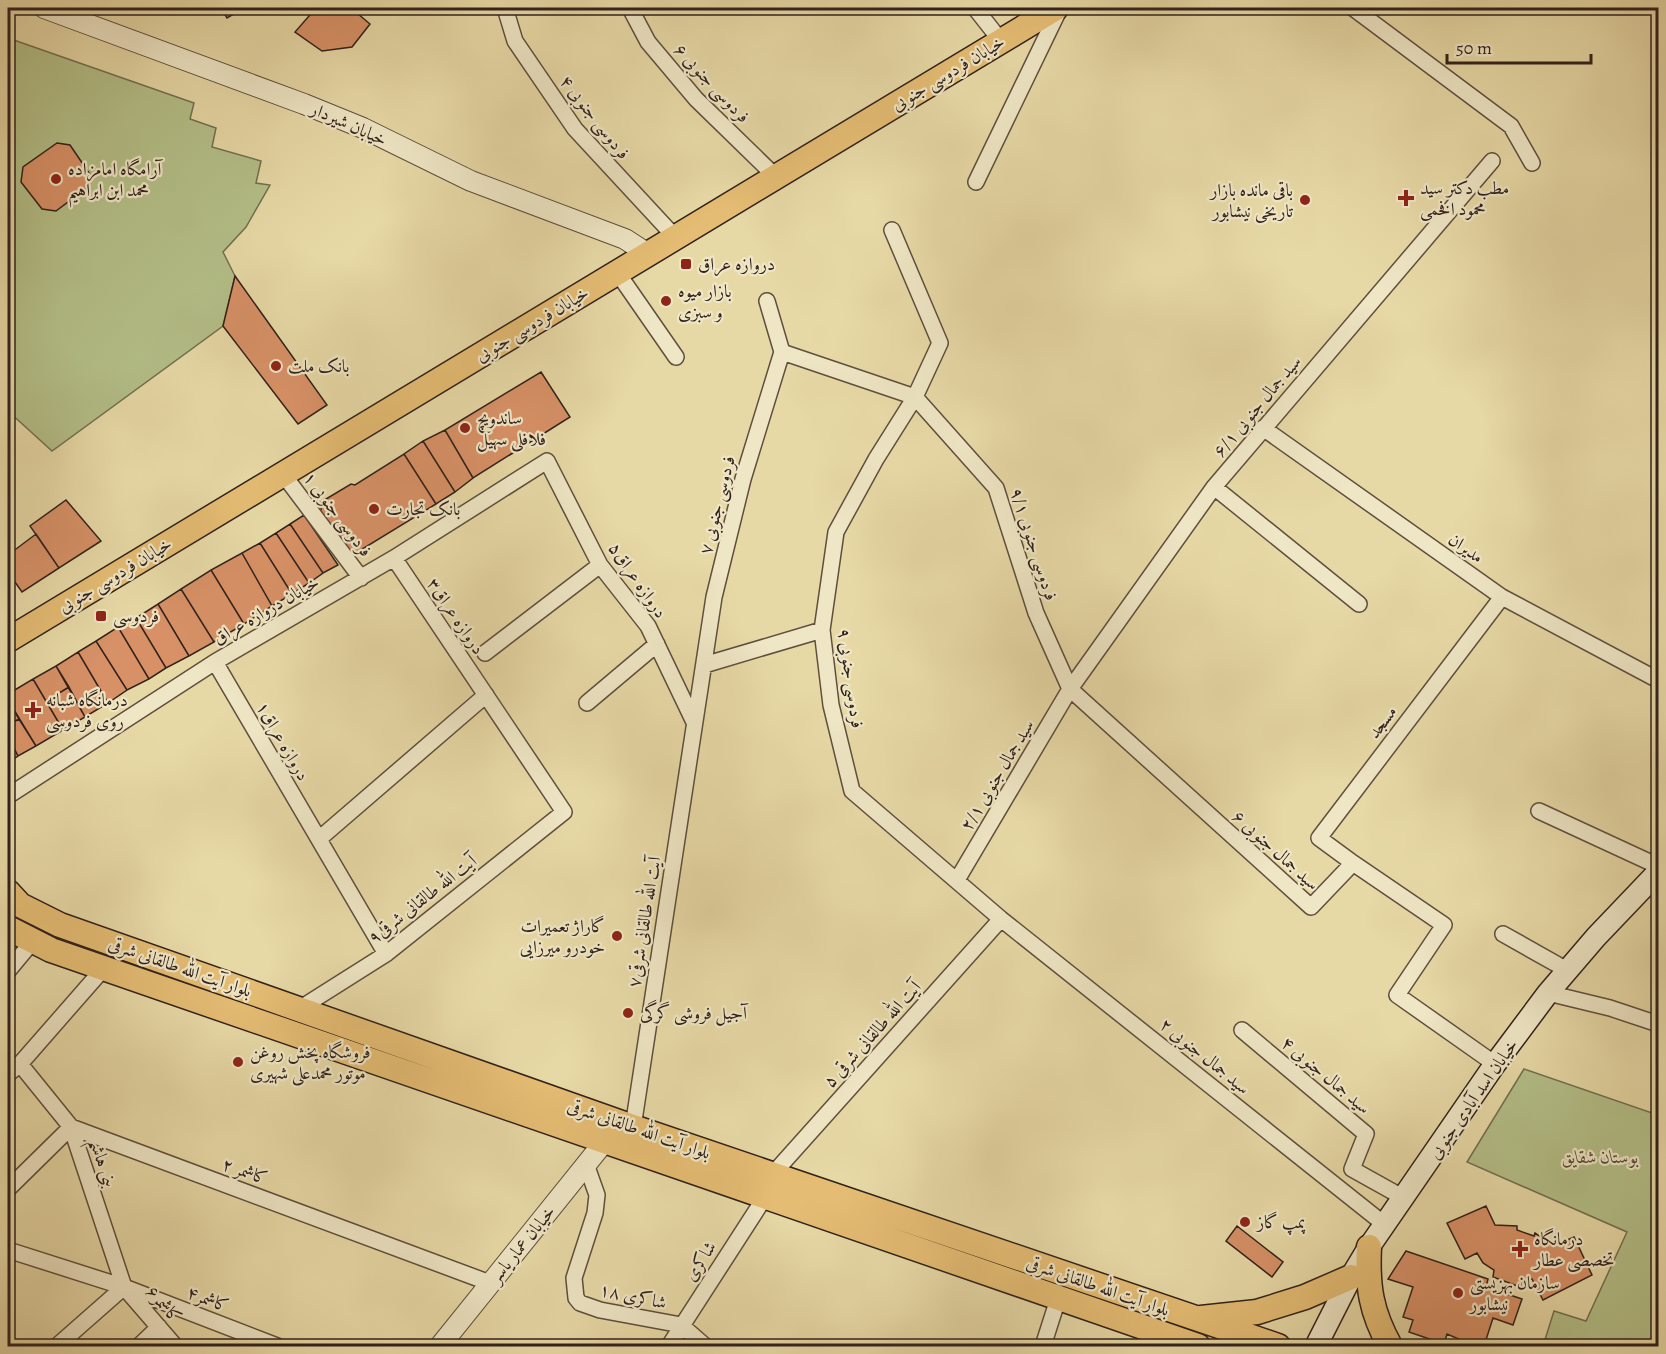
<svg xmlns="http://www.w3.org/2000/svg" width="1666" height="1354" font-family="Alegreya,Amiri,serif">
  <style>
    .green { fill: #b4bf88; stroke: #727052; stroke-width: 1.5 }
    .building { fill: #d89167; stroke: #30211c; stroke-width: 1.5 }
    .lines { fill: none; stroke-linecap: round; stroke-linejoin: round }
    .minor-casing { stroke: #5e4f3e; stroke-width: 18 }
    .tertiary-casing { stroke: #5e4f3e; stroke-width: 22 }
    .secondary-casing { stroke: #30211c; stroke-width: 24 }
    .primary-casing { stroke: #30211c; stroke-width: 27 }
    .minor { stroke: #efe6c5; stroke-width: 15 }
    .tertiary { stroke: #efe6c5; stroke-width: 20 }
    .secondary { stroke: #efe6c5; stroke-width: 21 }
    .primary { stroke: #e4bc73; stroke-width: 24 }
    .poi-dot { fill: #8f2418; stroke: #efe6c5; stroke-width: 2 }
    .labels { text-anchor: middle; stroke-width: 4.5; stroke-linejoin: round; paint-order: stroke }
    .street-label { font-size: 18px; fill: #30211c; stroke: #efe6c5 }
    .poi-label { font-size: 18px; fill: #30211c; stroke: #efe6c5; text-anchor: start }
    .park-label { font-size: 18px; font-style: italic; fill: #514837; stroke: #efe6c5 }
  </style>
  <rect width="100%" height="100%" fill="#e7d9a6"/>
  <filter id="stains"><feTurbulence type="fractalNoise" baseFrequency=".00333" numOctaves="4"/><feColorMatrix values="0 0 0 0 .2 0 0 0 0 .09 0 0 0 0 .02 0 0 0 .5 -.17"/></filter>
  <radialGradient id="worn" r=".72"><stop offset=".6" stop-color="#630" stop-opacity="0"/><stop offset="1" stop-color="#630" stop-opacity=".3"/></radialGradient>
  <path class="green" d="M8,38L194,103L190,119L216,128L212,147L261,161L256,183L270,185L246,227L223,252L235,276L223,326L52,451L8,411Z
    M1524,1069L1658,1115V1346H1543L1554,1311L1586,1321L1627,1232L1467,1162Z"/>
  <path class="building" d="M221,8H244L227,18Z
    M316,8H351L370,24L352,47L322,51L295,32Z
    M57,143L70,145L91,176L89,186L56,211L42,209L21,182L23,167Z
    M235,276L327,405L298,424L223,326Z
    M541,372L570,417L473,478L445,430Z
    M445,430L473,478L455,492L423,441Z
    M423,441L455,492L436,504L404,454Z
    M404,454L436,504L351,556L321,515V502L351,484L355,485Z
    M66,500L101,541L59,568L30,526Z
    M304,515L338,565L323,573L290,524Z
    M290,524L323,573L309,583L276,533Z
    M276,533L309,583L292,594L260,543Z
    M36,534L59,568L22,592L10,575L14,571L8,562V555Z
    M260,543L292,594L272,606L242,553Z
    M242,553L272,606L244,624L211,570Z
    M211,570L244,624L214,642L181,589Z
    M181,589L214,642L189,656L158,604Z
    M158,604L189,656L166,668L136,618Z
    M136,618L166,668L149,679L118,627Z
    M118,627L149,679L127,690L96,641Z
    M96,641L127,690L108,703L78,652Z
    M78,652L108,703L85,717L56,666Z
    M56,666L69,687L46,701L33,679Z
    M33,679L63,730L36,746L8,700V694Z
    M69,687L85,717L63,730L46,701Z
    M8,700L19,719L8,725Z
    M19,719L36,746L18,756L8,736V725Z
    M8,736L18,756L8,763Z
    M1486,1206L1495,1225L1517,1226V1230L1534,1236L1535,1233L1553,1246L1574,1237L1592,1275L1543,1300L1532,1279L1523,1280L1520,1287L1493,1277L1494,1270L1483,1263L1477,1253L1465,1259L1447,1223Z
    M1237,1226L1283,1262L1272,1277L1226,1241Z
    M1406,1251L1488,1279L1486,1287L1522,1299L1513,1325L1493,1318L1484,1346H1459L1461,1340L1447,1334L1444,1344L1409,1332L1413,1320L1403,1317L1413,1287L1388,1279Z"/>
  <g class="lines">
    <g class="minor-casing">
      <path id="minor" d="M505,8L515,41L575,129L675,237
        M630,8L648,42L696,99L776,177
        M975,8L1001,41
        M1353,8L1511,126L1532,163
        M976,182L1060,8
        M892,230L940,343L915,397L876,459L836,532L822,630L831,705L852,791L1001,919L1384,1224
        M617,272L676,357
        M782,352L915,397L996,488L1036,613L1070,689L1311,907L1353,863L1444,925L1397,995L1495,1064
        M1263,428L1502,597L1658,680
        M283,474L361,578
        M1214,487L1359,604
        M485,653L600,565
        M215,662L386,954
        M704,665L822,630
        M587,703L657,644
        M8,796L215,662L394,558L547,461L600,565L648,626L694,722
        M1539,811L1658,866
        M319,839L486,695
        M1353,863L1319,838L1502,597
        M957,880L1070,689L1214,487L1492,161
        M1503,934L1567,970
        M8,971L33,941
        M1548,993L1610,1008L1658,1024
        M299,1009L386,954L564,812L394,558
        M1242,1030L1366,1134L1352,1169L1404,1198
        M20,1064L71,1127L124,1287L175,1346
        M8,1074L20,1064L104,968
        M633,1127L714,597L743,479L782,352L767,301
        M586,1164L597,1195L595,1213L574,1278L576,1298L580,1303L600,1310L681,1325L705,1346
        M772,1175L1001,919
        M8,1189L71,1127L490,1283
        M8,1250L124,1287L277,1346
        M57,1346L124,1287
        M139,1346L159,1327
        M669,1346L765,1197
        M1043,1346L1058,1299"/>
    </g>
    <g class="tertiary-casing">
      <path id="tertiary" d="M44,8L304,104L363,128L471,181L625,239L648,254
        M440,1346L605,1141"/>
    </g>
    <g class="secondary-casing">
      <path id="secondary" d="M1316,1346L1351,1277L1369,1247L1495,1064L1548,993L1596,937L1658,872"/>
    </g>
    <g class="primary-casing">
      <path id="primary" d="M8,640L1056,8
        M8,892L20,905L60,925L633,1127L1278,1346
        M8,928L51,950L1198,1346
        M1369,1247C1367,1286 1371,1312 1390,1346
        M1201,1318L1257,1312L1305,1297L1351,1277"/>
    </g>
    <use href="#minor" class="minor"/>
    <use href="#tertiary" class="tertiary"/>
    <use href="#secondary" class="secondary"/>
    <use href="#primary" class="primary"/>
  </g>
  <g class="poi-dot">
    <circle cx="56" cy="179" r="6"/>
    <path d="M1403 189h6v6h6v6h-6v6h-6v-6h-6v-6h6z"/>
    <circle cx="1305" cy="200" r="6"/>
    <rect x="680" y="258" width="12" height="12" rx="3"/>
    <circle cx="666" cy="301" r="6"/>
    <circle cx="276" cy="366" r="6"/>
    <circle cx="465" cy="428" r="6"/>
    <circle cx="374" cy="509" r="6"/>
    <rect x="95" y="610" width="12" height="12" rx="3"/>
    <path d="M30 701h6v6h6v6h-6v6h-6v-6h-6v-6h6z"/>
    <circle cx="617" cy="936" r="6"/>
    <circle cx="628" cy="1013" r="6"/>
    <circle cx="238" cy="1062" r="6"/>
    <circle cx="1245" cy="1222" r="6"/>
    <path d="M1517 1240h6v6h6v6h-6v6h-6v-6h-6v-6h6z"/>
    <circle cx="1458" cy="1293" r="6"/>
  </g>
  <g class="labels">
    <g class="street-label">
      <text transform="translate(948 73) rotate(-31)" y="6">خیابان فردوسی جنوبی</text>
      <text transform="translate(712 83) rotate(47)" y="6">فردوسی جنوبی ۶</text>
      <text transform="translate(595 117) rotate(52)" y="6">فردوسی جنوبی ۴</text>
      <text transform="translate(349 124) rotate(24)" y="6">خیابان شیردار</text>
      <text transform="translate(532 324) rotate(-31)" y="6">خیابان فردوسی جنوبی</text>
      <text transform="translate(1257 406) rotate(-50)" y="6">سید جمال جنوبی ۶/۱</text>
      <text transform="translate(717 505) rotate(-76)" y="6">فردوسی جنوبی ۷</text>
      <text transform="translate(338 514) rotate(53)" y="6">فردوسی جنوبی ۱</text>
      <text transform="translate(1034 544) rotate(72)" y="6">فردوسی جنوبی ۹/۱</text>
      <text transform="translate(1466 548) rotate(35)" y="6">مدیران</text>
      <text transform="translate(115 575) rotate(-31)" y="6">خیابان فردوسی جنوبی</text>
      <text transform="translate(638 580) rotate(55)" y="6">دروازه عراق۵</text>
      <text transform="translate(266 610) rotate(-30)" y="6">خیابان دروازه عراق</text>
      <text transform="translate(456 616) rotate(56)" y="6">دروازه عراق۳</text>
      <text transform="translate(851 678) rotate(82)" y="6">فردوسی جنوبی ۹</text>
      <text transform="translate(1382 722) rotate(-53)" y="6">مسجد</text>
      <text transform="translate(283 741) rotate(60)" y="6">دروازه عراق۱</text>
      <text transform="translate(997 775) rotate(-59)" y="6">سید جمال جنوبی ۲/۱</text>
      <text transform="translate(1276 850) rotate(42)" y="6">سید جمال جنوبی ۶</text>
      <text transform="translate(422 899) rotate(-38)" y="6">آیت الله طالقانی شرقی۹</text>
      <text transform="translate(644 922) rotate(-81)" y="6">آیت الله طالقانی شرقی۷</text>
      <text transform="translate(180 967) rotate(19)" y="6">بلوار آیت الله طالقانی شرقی</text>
      <text transform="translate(872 1034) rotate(-48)" y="6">آیت الله طالقانی شرقی ۵</text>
      <text transform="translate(1205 1056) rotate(39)" y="6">سید جمال جنوبی ۲</text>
      <text transform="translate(1326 1075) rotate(40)" y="6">سید جمال جنوبی ۴</text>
      <text transform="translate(1473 1099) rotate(-55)" y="6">خیابان اسد آبادی جنوبی</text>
      <text transform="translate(639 1129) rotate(19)" y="6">بلوار آیت الله طالقانی شرقی</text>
      <text transform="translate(103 1163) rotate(72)" y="6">بنی هاشم</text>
      <text transform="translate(245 1171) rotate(20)" y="6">کاشمر ۲</text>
      <text transform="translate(522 1244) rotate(-51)" y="6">خیابان عمار یاسر</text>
      <text transform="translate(700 1261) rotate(-57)" y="6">شاکری</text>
      <text transform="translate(1098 1286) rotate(19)" y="6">بلوار آیت الله طالقانی شرقی</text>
      <text transform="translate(633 1296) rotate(12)" y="6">شاکری ۱۸</text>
      <text transform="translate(208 1299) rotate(21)" y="6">کاشمر۴</text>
      <text transform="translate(164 1304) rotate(49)" y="6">کاشمر۶</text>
    </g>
    <g class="poi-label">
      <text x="68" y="175">آرامگاه امامزاده<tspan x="68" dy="21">محمد ابن ابراهیم</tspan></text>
      <text x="1420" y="194">مطب دکتر سید<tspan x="1420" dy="21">محمود افخمی</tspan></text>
      <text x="1293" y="196" text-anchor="end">باقی مانده بازار<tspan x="1293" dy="21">تاریخی نیشابور</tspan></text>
      <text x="698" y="270">دروازه عراق</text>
      <text x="678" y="297">بازار میوه<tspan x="678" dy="21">و سبزی</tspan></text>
      <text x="288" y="372">بانک ملت</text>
      <text x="477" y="424">ساندویچ<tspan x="477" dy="21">فلافلی سهیل</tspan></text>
      <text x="386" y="515">بانک تجارت</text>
      <text x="113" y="622">فردوسی</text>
      <text x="46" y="706">درمانگاه شبانه<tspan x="46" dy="21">روی فردوسی</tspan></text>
      <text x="605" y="932" text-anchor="end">گاراژ تعمیرات<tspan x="605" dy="21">خودرو میرزایی</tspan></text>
      <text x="640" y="1019">آجیل فروشی گرگی</text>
      <text x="250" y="1058">فروشگاه پخش روغن<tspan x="250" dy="21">موتور محمدعلی شهیری</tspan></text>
      <text x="1257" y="1228">پمپ گاز</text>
      <text x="1534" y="1245">درمانگاه<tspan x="1534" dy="21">تخصصی عطار</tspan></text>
      <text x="1470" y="1289">سازمان بهزیستی<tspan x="1470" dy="21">نیشابور</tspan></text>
    </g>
    <g class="park-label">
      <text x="1600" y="1163">بوستان شقایق</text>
    </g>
  </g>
  <rect width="1666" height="1354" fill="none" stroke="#e7d9a6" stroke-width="30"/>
  <rect x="9" y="9" width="1648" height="1336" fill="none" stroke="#30211c" stroke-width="3"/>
  <rect x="15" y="15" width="1636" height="1324" fill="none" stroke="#30211c" stroke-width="1.5"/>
  <path d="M1447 54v9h144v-9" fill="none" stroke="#30211c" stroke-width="3"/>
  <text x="1456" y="54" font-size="18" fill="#30211c" stroke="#efe6c5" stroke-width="4.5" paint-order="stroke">50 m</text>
  <rect width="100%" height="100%" filter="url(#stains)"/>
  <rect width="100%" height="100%" fill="url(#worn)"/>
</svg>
